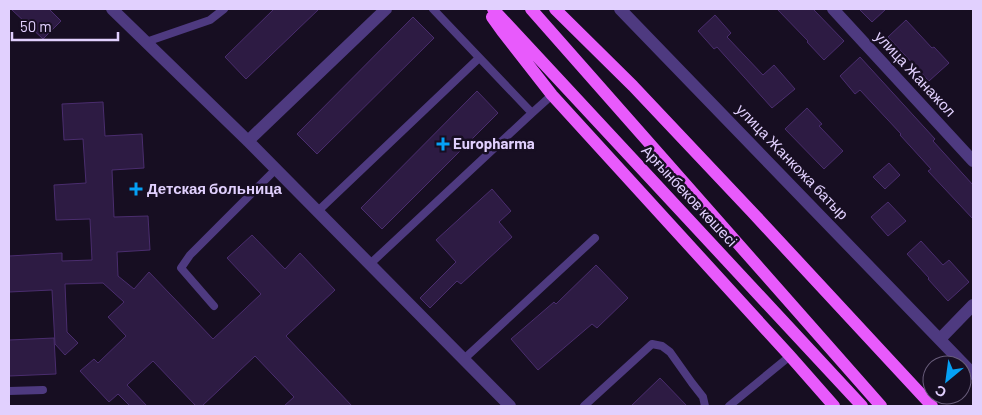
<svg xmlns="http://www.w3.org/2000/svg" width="982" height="415" font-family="Barlow,sans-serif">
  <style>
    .building { fill: #2d1b43; stroke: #4a2d6e }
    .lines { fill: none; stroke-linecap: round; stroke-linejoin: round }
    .service { stroke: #4e3a80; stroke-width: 8 }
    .minor { stroke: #4e3a80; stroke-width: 12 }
    .primary { stroke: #e85afc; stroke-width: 12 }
    .poi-dot { fill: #05a0f5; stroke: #170e22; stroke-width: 2 }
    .labels { text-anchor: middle; stroke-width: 5; stroke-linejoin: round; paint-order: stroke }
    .street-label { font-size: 15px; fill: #e1d0fe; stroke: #170e22 }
    .poi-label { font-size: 15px; font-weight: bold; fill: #e1d0fe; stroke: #170e22; text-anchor: start }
  </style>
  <rect width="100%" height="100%" fill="#170e22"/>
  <path class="building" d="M11,9H49L61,21L43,39Z
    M274,9H319L246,79L225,57Z
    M777,9H813L844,41L824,60L807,42L808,41Z
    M859,9H886L872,22Z
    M715,15L731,33L727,37L763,75L774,65L795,89L772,108L717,47L714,49L698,31Z
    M413,17L434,38L317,154L297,134Z
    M906,20L932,48L934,47L949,63L929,81L888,37Z
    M860,57L935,139L933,141L973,185V219L928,171L931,169L900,135L901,134L860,90L855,94L840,76Z
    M477,91L498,113L382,229L361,208Z
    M103,102L105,136L142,134L144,168L112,170L114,217L148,216L150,250L117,252L118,276L134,289L149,272L213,339L261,294L227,258L252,235L285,269L300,253L335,290L286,336L352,406H284L294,397L255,356L202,406H196L153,361L127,385L147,406H130L118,394L109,402L80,371L94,359L98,363L126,336L108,317L124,302L103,283L65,284L67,332L78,343L65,355L55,344L52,290L9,292V256L62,253V261L92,260L90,219L56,220L54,185L86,183L83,139L64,140L62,104Z
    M807,108L822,124L819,126L843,151L824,169L785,129Z
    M889,163L900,175L885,189L873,177Z
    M492,189L511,211L499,222L512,237L461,284L457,281L430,308L420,298L456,262L436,240Z
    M888,202L906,221L888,236L871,217Z
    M921,241L943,265L949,260L969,282L948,301L928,279L929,278L907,254Z
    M596,265L628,298L597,328L592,324L538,370L511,339L554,302L556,304Z
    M54,338L56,374L9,376V340Z
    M660,378L687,406H631Z"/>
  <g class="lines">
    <path class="service" d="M146,42L210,20L224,9
      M532,113L552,95
      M318,211L479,58
      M370,264L532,113L433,9
      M214,306L181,268L190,255L276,169
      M464,359L595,238
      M9,391L43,390
      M584,406L652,344L662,346L670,352L692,383L703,397L705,406
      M729,406L790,356"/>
    <path class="minor" d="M112,9L248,141L510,406
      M620,9L973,374
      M833,9L973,161
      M248,141L386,9
      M940,339L973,305"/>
    <path class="primary" d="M493,9L862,406
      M531,9L881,406
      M555,9L633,86L752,212L932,406
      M492,17L502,31L552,95L790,356L834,406"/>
  </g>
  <g class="poi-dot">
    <path d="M440.5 136.5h5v5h5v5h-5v5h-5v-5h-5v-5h5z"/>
    <path d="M133.5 181.5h5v5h5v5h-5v5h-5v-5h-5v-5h5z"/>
  </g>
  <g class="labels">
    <g class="street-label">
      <text transform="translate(915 74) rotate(47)" y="5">улица Жанажол</text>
      <text transform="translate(792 162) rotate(46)" y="5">улица Жанкожа батыр</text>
      <text transform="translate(689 196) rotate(47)" y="5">Арғынбеков көшесі</text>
    </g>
    <g class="poi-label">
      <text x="453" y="149">Europharma</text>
      <text x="147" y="194">Детская больница</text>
    </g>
  </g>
  <rect width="982" height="415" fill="none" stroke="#e1d0fe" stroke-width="20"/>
  <g transform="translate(947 380) rotate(209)"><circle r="24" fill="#170e22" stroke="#685c7a"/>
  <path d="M0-4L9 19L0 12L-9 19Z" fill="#05a0f5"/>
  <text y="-8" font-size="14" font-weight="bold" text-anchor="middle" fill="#e1d0fe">С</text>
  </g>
  <path d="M12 32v8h106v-8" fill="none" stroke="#e1d0fe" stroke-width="2.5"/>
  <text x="20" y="32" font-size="15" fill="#e1d0fe" stroke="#170e22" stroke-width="4" paint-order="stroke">50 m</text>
</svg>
